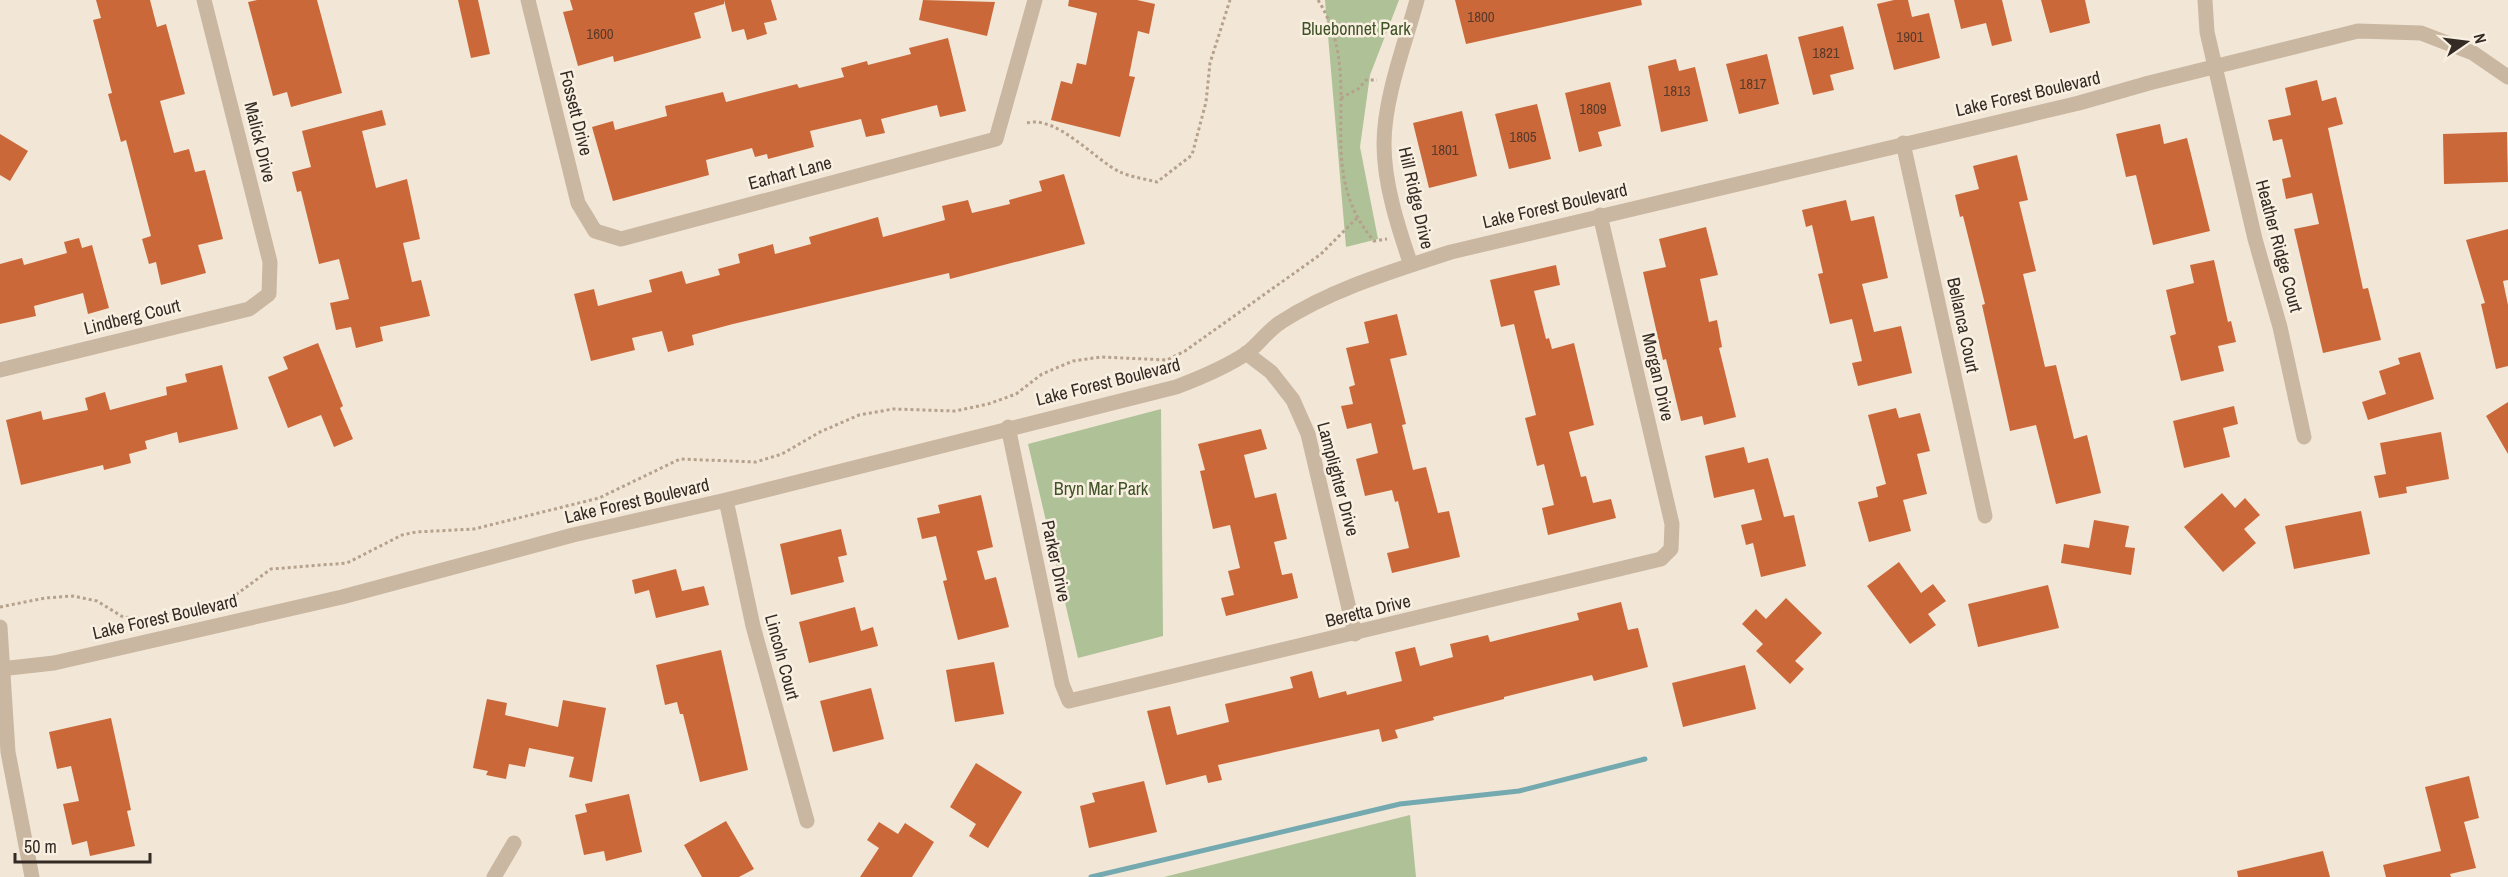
<svg xmlns="http://www.w3.org/2000/svg" width="2508" height="877" font-family="'Archivo Narrow',sans-serif">
  <style>
    .green { fill: #afc196 }
    .lines { fill: none; stroke-linecap: round; stroke-linejoin: round }
    .stream { stroke: #74a9b0; stroke-width: 5 }
    .building { fill: #cb683a }
    .path { stroke: #b5a18c; stroke-width: 3; stroke-dasharray: 3 3; stroke-linecap: butt }
    .street { stroke: #cab7a2; stroke-width: 15 }
    .labels { text-anchor: middle; stroke-width: 5; stroke-linejoin: round; paint-order: stroke }
    .number-label { font-size: 15px; fill: #5a3a2a }
    .park-label { font-size: 18px; fill: #405328; stroke: #f9f0e2 }
    .street-label { font-size: 18px; fill: #342b25; stroke: #f9f0e2 }
  </style>
  <rect width="100%" height="100%" fill="#f2e7d6"/>
  <path class="green" d="M1325,0H1399L1370,75L1360,147L1378,239L1346,247Z
    M1161,409L1163,636L1078,658L1028,444Z
    M1410,815L1416,877H1164Z"/>
  <g class="lines">
    <path class="stream" d="M1091,877L1400,804L1519,791L1645,759"/>
  </g>
  <path class="building" d="M96,0H150L157,27L166,24L185,94L160,101L174,153L189,149L195,172L205,170L223,239L198,245L206,273L161,285L156,262L149,264L142,239L151,236L126,140L121,142L108,94L112,93L93,20L101,18Z
    M257,0H317L342,93L291,107L287,92L273,96L248,2Z
    M458,0H478L490,54L471,58Z
    M570,0H724V4L694,13L701,38L614,62L613,56L578,66L563,12L573,10Z
    M724,0H771L777,20L764,23L767,34L747,40L744,29L732,32Z
    M923,0L995,2L987,36L919,20Z
    M1069,0H1137L1155,4L1149,34L1138,31L1129,76L1135,77L1120,137L1051,120L1061,81L1072,84L1077,63L1086,65L1097,13L1068,6Z
    M1455,0H1641L1642,5L1466,44Z
    M1894,0H1908L1912,17L1929,13L1940,58L1894,70L1877,4Z
    M1954,0H2002L2012,41L1992,46L1986,23L1961,29Z
    M2041,0H2085L2090,23L2050,33Z
    M1843,26L1854,69L1830,75L1834,90L1813,95L1798,37Z
    M948,38L966,111L940,117L937,105L881,119L885,133L866,137L861,119L810,131L814,147L768,159L767,154L755,157L752,148L706,160L709,175L613,201L592,127L613,121L615,130L667,116L665,106L723,92L726,102L797,84L799,88L844,77L841,68L867,61L868,65L911,54L909,48Z
    M1767,54L1779,104L1739,114L1726,64Z
    M1676,59L1679,71L1695,67L1708,121L1661,132L1648,66Z
    M2317,80L2322,101L2336,97L2343,124L2328,128L2363,289L2368,288L2381,340L2323,353L2294,229L2319,224L2312,193L2286,199L2282,179L2291,177L2282,139L2273,141L2268,120L2291,115L2285,88Z
    M1610,82L1621,126L1598,132L1602,146L1579,152L1565,93Z
    M1537,104L1551,159L1509,169L1495,114Z
    M382,110L386,125L362,131L376,188L407,179L420,239L403,243L412,282L421,280L430,316L380,327L383,341L356,348L351,327L336,330L330,303L349,299L339,259L319,264L301,191L297,192L292,172L311,167L302,131Z
    M1462,111L1477,176L1429,188L1413,123Z
    M2160,124L2164,144L2187,138L2210,231L2153,245L2136,175L2126,177L2116,134Z
    M2507,132L2508,182L2444,184L2443,134Z
    M0,134L28,151L10,181L0,175Z
    M2017,155L2028,200L2019,202L2036,271L2023,274L2045,367L2056,365L2074,439L2087,435L2101,493L2056,504L2036,425L2010,431L1982,305L1985,304L1963,216L1960,217L1955,195L1979,189L1973,166Z
    M1064,174L1085,244L950,279L949,273L733,324L692,335L694,345L668,352L662,331L632,338L635,350L591,361L574,294L594,289L598,306L652,292L649,280L682,271L686,284L720,275L718,269L740,263L738,254L773,244L775,254L811,244L809,237L878,217L883,237L945,220L942,206L968,200L972,213L1010,204L1009,200L1042,191L1039,181Z
    M1846,200L1851,221L1874,216L1888,278L1862,284L1874,332L1901,326L1912,373L1858,386L1852,363L1862,361L1852,319L1830,324L1818,274L1823,273L1812,225L1806,227L1802,210Z
    M1706,227L1718,275L1700,279L1709,322L1717,320L1722,347L1719,348L1736,417L1704,425L1702,416L1681,421L1666,359L1663,360L1643,272L1666,267L1659,239Z
    M2508,229V280L2503,281L2508,305V366L2496,369L2481,304L2485,303L2466,240Z
    M79,238L82,248L92,245L109,308L88,314L83,293L34,306L36,316L0,324V264L22,258L24,265L67,253L64,242Z
    M2214,260L2228,322L2231,321L2236,342L2218,346L2224,371L2181,381L2170,336L2176,334L2166,290L2194,283L2190,265Z
    M1556,265L1560,285L1534,291L1546,339L1549,338L1552,349L1574,343L1594,425L1569,432L1581,477L1586,476L1593,503L1611,499L1616,518L1548,535L1542,508L1554,505L1544,464L1537,466L1525,418L1536,415L1514,324L1501,327L1490,280Z
    M1397,314L1407,355L1390,359L1406,424L1402,425L1413,470L1426,467L1438,513L1449,511L1460,557L1392,573L1387,553L1409,548L1398,501L1395,502L1392,490L1365,496L1356,459L1378,453L1371,423L1347,429L1341,406L1353,404L1349,387L1355,385L1346,348L1369,343L1364,322Z
    M318,343L343,406L340,408L353,439L334,447L321,415L288,428L268,377L288,369L283,357Z
    M2420,352L2434,399L2368,420L2362,402L2386,394L2379,371L2400,364L2398,358Z
    M222,365L238,429L179,443L177,432L145,441L147,449L129,454L131,463L104,470L103,465L21,485L6,420L41,411L43,420L88,410L85,398L105,392L110,410L167,395L166,387L187,382L185,374Z
    M2508,402V454L2486,416Z
    M2234,406L2238,424L2223,428L2230,457L2184,468L2173,421Z
    M1896,408L1899,418L1920,413L1930,451L1917,454L1927,494L1903,500L1911,531L1869,542L1858,502L1878,497L1876,487L1886,484L1868,415Z
    M1261,429L1267,449L1244,455L1255,498L1276,493L1287,539L1274,542L1282,575L1292,573L1298,598L1226,616L1221,598L1234,595L1228,571L1240,568L1230,525L1213,529L1200,471L1205,470L1198,444Z
    M2441,432L2449,479L2406,487L2407,493L2379,498L2374,476L2386,474L2380,443Z
    M1744,447L1748,463L1768,458L1784,517L1794,515L1806,566L1761,577L1753,543L1746,545L1741,525L1762,520L1754,489L1714,498L1705,456Z
    M2222,493L2235,508L2245,498L2260,515L2244,529L2256,543L2223,572L2184,527Z
    M981,495L993,547L977,551L985,580L996,577L1009,627L958,640L943,581L947,580L936,536L922,539L917,518L940,513L938,505Z
    M2361,511L2370,554L2294,569L2285,526Z
    M2094,520L2129,526L2125,547L2135,548L2131,575L2061,563L2064,544L2089,548Z
    M841,529L847,555L838,557L844,582L791,595L780,544Z
    M1899,562L1921,593L1933,584L1946,601L1928,614L1936,625L1910,644L1867,586Z
    M676,569L682,591L704,586L709,605L656,618L649,590L635,594L632,580Z
    M2048,585L2059,628L1978,647L1968,604Z
    M1786,598L1822,633L1795,661L1804,669L1790,684L1756,651L1763,644L1742,624L1756,609L1766,619Z
    M1621,602L1628,630L1638,628L1648,667L1594,681L1592,675L1504,697V699L1433,717L1434,720L1395,730L1398,738L1382,742L1379,729L1218,765L1222,780L1208,783L1206,775L1166,785L1147,711L1170,706L1177,735L1229,722L1225,704L1293,688L1290,677L1312,671L1319,698L1346,691L1347,695L1402,681L1395,652L1415,647L1420,666L1453,657L1450,644L1488,635L1490,642L1579,620L1577,613Z
    M855,607L861,631L873,627L878,646L809,663L799,622Z
    M721,650L748,770L700,782L683,714H680L677,702L665,705L656,665Z
    M994,662L1004,714L955,722L946,670Z
    M1745,665L1756,709L1683,727L1672,683Z
    M871,688L884,739L833,752L820,701Z
    M487,699L507,703L505,715L558,727L563,700L606,708L592,782L569,777L574,757L529,748L525,767L509,764L506,779L486,775L488,771L473,768Z
    M111,718L131,810L127,811L135,846L90,856L87,841L72,845L63,804L79,801L71,766L57,769L49,732Z
    M976,763L1022,792L988,848L969,836L976,824L950,807Z
    M2469,776L2479,818L2464,822L2476,868L2450,874L2451,877H2386L2383,865L2441,851L2425,787Z
    M1144,781L1157,832L1089,848L1080,806L1095,802L1092,793Z
    M629,794L642,852L606,861L604,851L584,855L575,815L587,812L585,804Z
    M726,821L754,869L739,877H702L684,845Z
    M879,822L898,834L905,823L934,842L912,877H860L879,848L867,840Z
    M2323,851L2330,877H2238L2237,871Z"/>
  <g class="lines">
    <path class="path" d="M1318,0C1369,81 1309,165 1374,241L1387,239
      M1341,98L1358,89L1366,80H1377
      M1027,123C1057,115 1095,160 1120,172C1131,177 1145,179 1157,182L1192,155L1206,102L1210,63L1230,0
      M0,607L45,598L73,596L97,601L123,617L147,619L230,599L271,569L347,563L402,535L416,532L474,529L599,498L680,459L756,462L782,454L820,432L859,415L893,409L955,411L988,404L1016,394L1042,374L1073,361L1101,357L1167,360L1185,351L1321,254L1358,217"/>
    <path class="street" d="M528,0L578,203L595,231L621,239L996,139L1035,0
      M2205,0L2207,32L2255,239L2280,327L2304,437
      M1903,143L1985,516
      M1411,265C1398,227 1384,184 1384,144C1384,98 1405,44 1417,0
      M1246,353L1271,372L1293,400L1308,434L1355,634
      M0,370L249,309L269,294L270,262L204,0
      M1008,427L1062,684L1069,701L1661,559L1671,549L1672,524L1600,215
      M726,500L753,626L807,821
      M0,627L8,752L32,877
      M0,669L54,663L342,597L573,535L726,500L1176,387C1200,378 1226,367 1247,353C1259,344 1268,330 1281,322C1332,289 1393,271 1451,252L2079,103L2149,83L2358,31L2421,33L2473,53L2508,77
      M494,877L514,843"/>
  </g>
  <g class="labels">
    <g class="number-label">
      <text x="1481" y="22">1800</text>
      <text x="600" y="39">1600</text>
      <text x="1910" y="42">1901</text>
      <text x="1826" y="58">1821</text>
      <text x="1753" y="89">1817</text>
      <text x="1677" y="96">1813</text>
      <text x="1593" y="114">1809</text>
      <text x="1523" y="142">1805</text>
      <text x="1445" y="155">1801</text>
    </g>
    <g class="park-label">
      <text x="1356" y="35">Bluebonnet Park</text>
      <text x="1101" y="495">Bryn Mar Park</text>
    </g>
    <g class="street-label">
      <text transform="translate(2028 94) rotate(-13)" y="6">Lake Forest Boulevard</text>
      <text transform="translate(576 113) rotate(76)" y="6">Fossett Drive</text>
      <text transform="translate(260 142) rotate(76)" y="6">Malick Drive</text>
      <text transform="translate(790 173) rotate(-15)" y="6">Earhart Lane</text>
      <text transform="translate(1416 198) rotate(77)" y="6">Hill Ridge Drive</text>
      <text transform="translate(1555 206) rotate(-13)" y="6">Lake Forest Boulevard</text>
      <text transform="translate(2279 246) rotate(75)" y="6">Heather Ridge Court</text>
      <text transform="translate(132 317) rotate(-14)" y="6">Lindberg Court</text>
      <text transform="translate(1963 325) rotate(78)" y="6">Bellanca Court</text>
      <text transform="translate(1658 377) rotate(77)" y="6">Morgan Drive</text>
      <text transform="translate(1108 382) rotate(-14)" y="6">Lake Forest Boulevard</text>
      <text transform="translate(1338 479) rotate(75)" y="6">Lamplighter Drive</text>
      <text transform="translate(637 501) rotate(-13)" y="6">Lake Forest Boulevard</text>
      <text transform="translate(1056 561) rotate(78)" y="6">Parker Drive</text>
      <text transform="translate(1368 611) rotate(-14)" y="6">Beretta Drive</text>
      <text transform="translate(165 617) rotate(-13)" y="6">Lake Forest Boulevard</text>
      <text transform="translate(782 657) rotate(75)" y="6">Lincoln Court</text>
    </g>
  </g>
  <g transform="translate(2466 42) rotate(76)" stroke="#f9f0e2" stroke-width="4.5" paint-order="stroke">
  <path d="M0-4.5L10 22L0 15L-10 22Z" fill="#342b25"/>
  <text y="-9" font-size="16" font-weight="bold" text-anchor="middle" fill="#342b25">N</text>
  </g>
  <path d="M15 853v9h135v-9" fill="none" stroke="#342b25" stroke-width="3"/>
  <text x="24" y="853" font-size="18" fill="#342b25" stroke="#f9f0e2" stroke-width="4.5" paint-order="stroke">50 m</text>
</svg>
